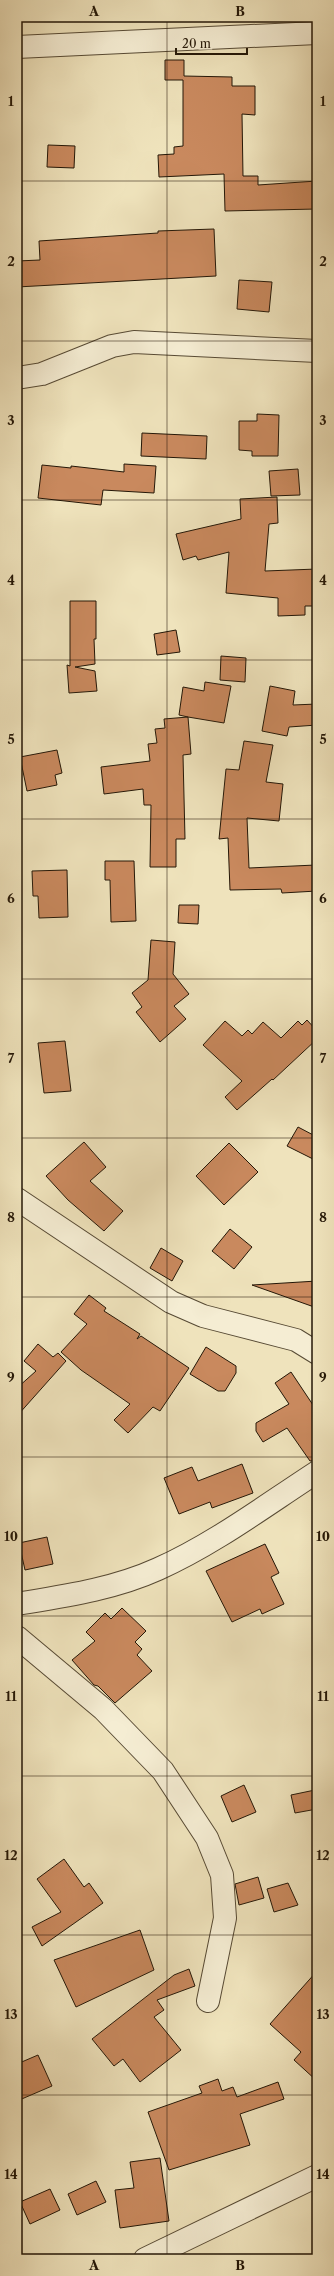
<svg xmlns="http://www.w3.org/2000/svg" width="334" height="2276" font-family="'Libre Caslon Text',serif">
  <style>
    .building { fill: #c9895e; stroke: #241707 }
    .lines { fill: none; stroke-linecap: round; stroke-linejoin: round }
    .minor-casing { stroke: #574a34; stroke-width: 24 }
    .minor { stroke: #f5edd3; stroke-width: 22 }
    .grid { fill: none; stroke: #241707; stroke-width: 1; stroke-opacity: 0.55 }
    .neatline { fill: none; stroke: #241707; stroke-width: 1.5 }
    .grid-label { font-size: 13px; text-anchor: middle; font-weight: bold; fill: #241707 }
  </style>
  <rect width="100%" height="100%" fill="#efe3bc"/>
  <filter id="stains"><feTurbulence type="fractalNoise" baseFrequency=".005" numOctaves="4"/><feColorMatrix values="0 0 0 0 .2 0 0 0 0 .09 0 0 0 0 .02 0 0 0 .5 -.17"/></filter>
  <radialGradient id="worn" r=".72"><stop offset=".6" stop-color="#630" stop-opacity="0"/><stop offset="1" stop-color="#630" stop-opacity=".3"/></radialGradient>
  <path class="building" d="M165,60H184V76L232,77V86H255V115L242,114L243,176H258V185L317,181V209L225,211L224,174L159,177L158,155L174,154V147L183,146V80H165Z
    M48,145L75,146L74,168L47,167Z
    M214,229L216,276L17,287V261L40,260L39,241L158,233V231Z
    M239,280L272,282L269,312L237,309Z
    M257,414L279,415L278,456H252V451L239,450V421H257Z
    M142,433L207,436L206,459L141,456Z
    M124,464L156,466L154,493L103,490L101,505L38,498L42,465L71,468V466L124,472Z
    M298,469L300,495L271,496L269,471Z
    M277,497L278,523L269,524L265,571L317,569V606H305V615L278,616V598L226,593L229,552L198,560L196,556L183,560L176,534L241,519L240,499Z
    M70,601H96V639H94L95,664L75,667L95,671L97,691L69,693L67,665L70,666Z
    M176,630L180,652L157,655L154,634Z
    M221,656L246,658L245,682L220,680Z
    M205,682L231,686L224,723L188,717L191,754L183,755L185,839H176V867H150L151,805H144L143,789L104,794L101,767L150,761L148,744L157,743L155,729L165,728L164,719L188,717L179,715L183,687L204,691Z
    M270,686L295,691L293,705L317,704V725L289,727L287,736L262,731Z
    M244,741L273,745L266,782L283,784L279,821L247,818L249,868L316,865L317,891L282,893L281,889L230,890L228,838L219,839L226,769L239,770Z
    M57,750L62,773L55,775L57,785L27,791L20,757Z
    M105,861H134L136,921L111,922L110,880H105Z
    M67,870L68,917L39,918L38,896H33L32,871Z
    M179,905H199L198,924L178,923Z
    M151,940L175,942L173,974L189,994L174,1006L186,1019L160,1042L136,1012L142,1007L132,993L148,980Z
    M307,1020L317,1031V1039L273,1080L272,1079L237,1110L225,1097L242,1081L203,1045L225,1021L242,1036L248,1030L252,1034L263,1022L281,1038L298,1021L302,1025Z
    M65,1041L71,1091L44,1093L38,1043Z
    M298,1127L317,1137V1161L287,1146Z
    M84,1142L106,1167L90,1181L123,1211L104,1231L68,1200L46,1176Z
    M229,1143L258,1172L224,1205L196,1176Z
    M230,1229L252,1247L234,1269L212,1251Z
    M161,1248L183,1261L172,1281L150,1268Z
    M317,1281V1308L252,1285Z
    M89,1295L106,1308L104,1311L140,1334L137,1339L141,1336L189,1368L160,1411L153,1407L128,1433L114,1420L130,1404L81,1370L61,1352L87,1324L74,1314Z
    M38,1344L53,1357L58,1353L66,1361L17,1416V1388L36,1371L24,1361Z
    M206,1347L236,1366V1373L225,1391H218L190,1374Z
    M291,1372L317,1411V1460L310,1461L287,1428L263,1442L256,1431V1423L289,1404L275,1383Z
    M242,1464L253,1493L212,1508L210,1502L179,1514L164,1478L192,1467L198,1481Z
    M47,1537L53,1564L25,1570L19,1543Z
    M265,1544L279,1573L271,1577L284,1604L262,1614L260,1609L232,1622L206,1571Z
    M122,1608L146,1631L135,1642L142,1649L137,1655L152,1671L115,1703L98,1686L94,1685L72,1660L95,1641L86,1632L105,1613L111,1619Z
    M244,1785L256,1812L232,1822L221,1796Z
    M315,1790L317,1809L295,1813L291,1795Z
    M64,1859L84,1887L89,1883L103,1903L42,1946L32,1927L61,1912L37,1879Z
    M258,1877L264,1898L239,1905L235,1884Z
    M288,1883L298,1905L274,1912L267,1889Z
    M140,1930L154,1970L76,2007L54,1960Z
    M189,1969L195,1986L157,2000L164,2010L154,2017L181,2050L140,2082L123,2059L114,2066L92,2039L174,1975Z
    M317,1971V2081L294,2060L301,2052L270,2024Z
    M38,2055L52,2086L17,2101V2064Z
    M218,2079L222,2091L233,2087L237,2097L278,2082L284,2099L240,2114L250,2145L169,2170L148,2112L202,2093L199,2086Z
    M160,2158L169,2221L120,2228L115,2190L134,2188L130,2162Z
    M96,2181L106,2202L77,2215L68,2194Z
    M50,2189L60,2210L30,2224L20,2202Z"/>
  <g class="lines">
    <g class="minor-casing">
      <path id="minor" d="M17,47L317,33
        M17,378L42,374L112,346L134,342L317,351
        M17,1199L171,1302L203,1316L296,1340L317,1353
        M17,1604C65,1596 114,1589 158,1569C214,1544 266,1505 317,1472
        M17,1637L103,1709L163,1771L207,1838L222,1875L225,1918L208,2001
        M145,2259L317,2176"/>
    </g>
    <use href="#minor" class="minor"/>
  </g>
  <path class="grid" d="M167,17V2259M17,181H317M17,341H317M17,500H317M17,660H317M17,819H317M17,979H317M17,1138H317M17,1297H317M17,1457H317M17,1616H317M17,1776H317M17,1935H317M17,2095H317"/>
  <rect width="334" height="2276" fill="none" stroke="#efe3bc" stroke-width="44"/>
  <path d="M176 48v6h71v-6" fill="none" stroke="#241707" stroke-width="2"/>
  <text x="182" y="48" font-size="12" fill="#241707" stroke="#f5edd3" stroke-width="3" paint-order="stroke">20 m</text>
  <rect x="22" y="22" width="290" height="2232" class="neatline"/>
  <g class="grid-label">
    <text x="94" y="16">A</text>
    <text x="240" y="16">B</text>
    <text x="11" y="106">1</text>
    <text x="323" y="106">1</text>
    <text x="11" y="266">2</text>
    <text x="323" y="266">2</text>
    <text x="11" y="425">3</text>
    <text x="323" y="425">3</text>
    <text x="11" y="585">4</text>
    <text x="323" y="585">4</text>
    <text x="11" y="744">5</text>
    <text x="323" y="744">5</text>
    <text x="11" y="903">6</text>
    <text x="323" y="903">6</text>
    <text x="11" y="1063">7</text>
    <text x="323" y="1063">7</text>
    <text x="11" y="1222">8</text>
    <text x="323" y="1222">8</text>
    <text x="11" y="1382">9</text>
    <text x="323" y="1382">9</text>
    <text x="11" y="1541">10</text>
    <text x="323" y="1541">10</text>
    <text x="11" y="1701">11</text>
    <text x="323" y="1701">11</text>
    <text x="11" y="1860">12</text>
    <text x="323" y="1860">12</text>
    <text x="11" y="2019">13</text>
    <text x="323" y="2019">13</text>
    <text x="11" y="2179">14</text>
    <text x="323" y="2179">14</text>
    <text x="94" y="2270">A</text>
    <text x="240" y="2270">B</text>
  </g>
  <rect width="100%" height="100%" filter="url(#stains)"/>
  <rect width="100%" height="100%" fill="url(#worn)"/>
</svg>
